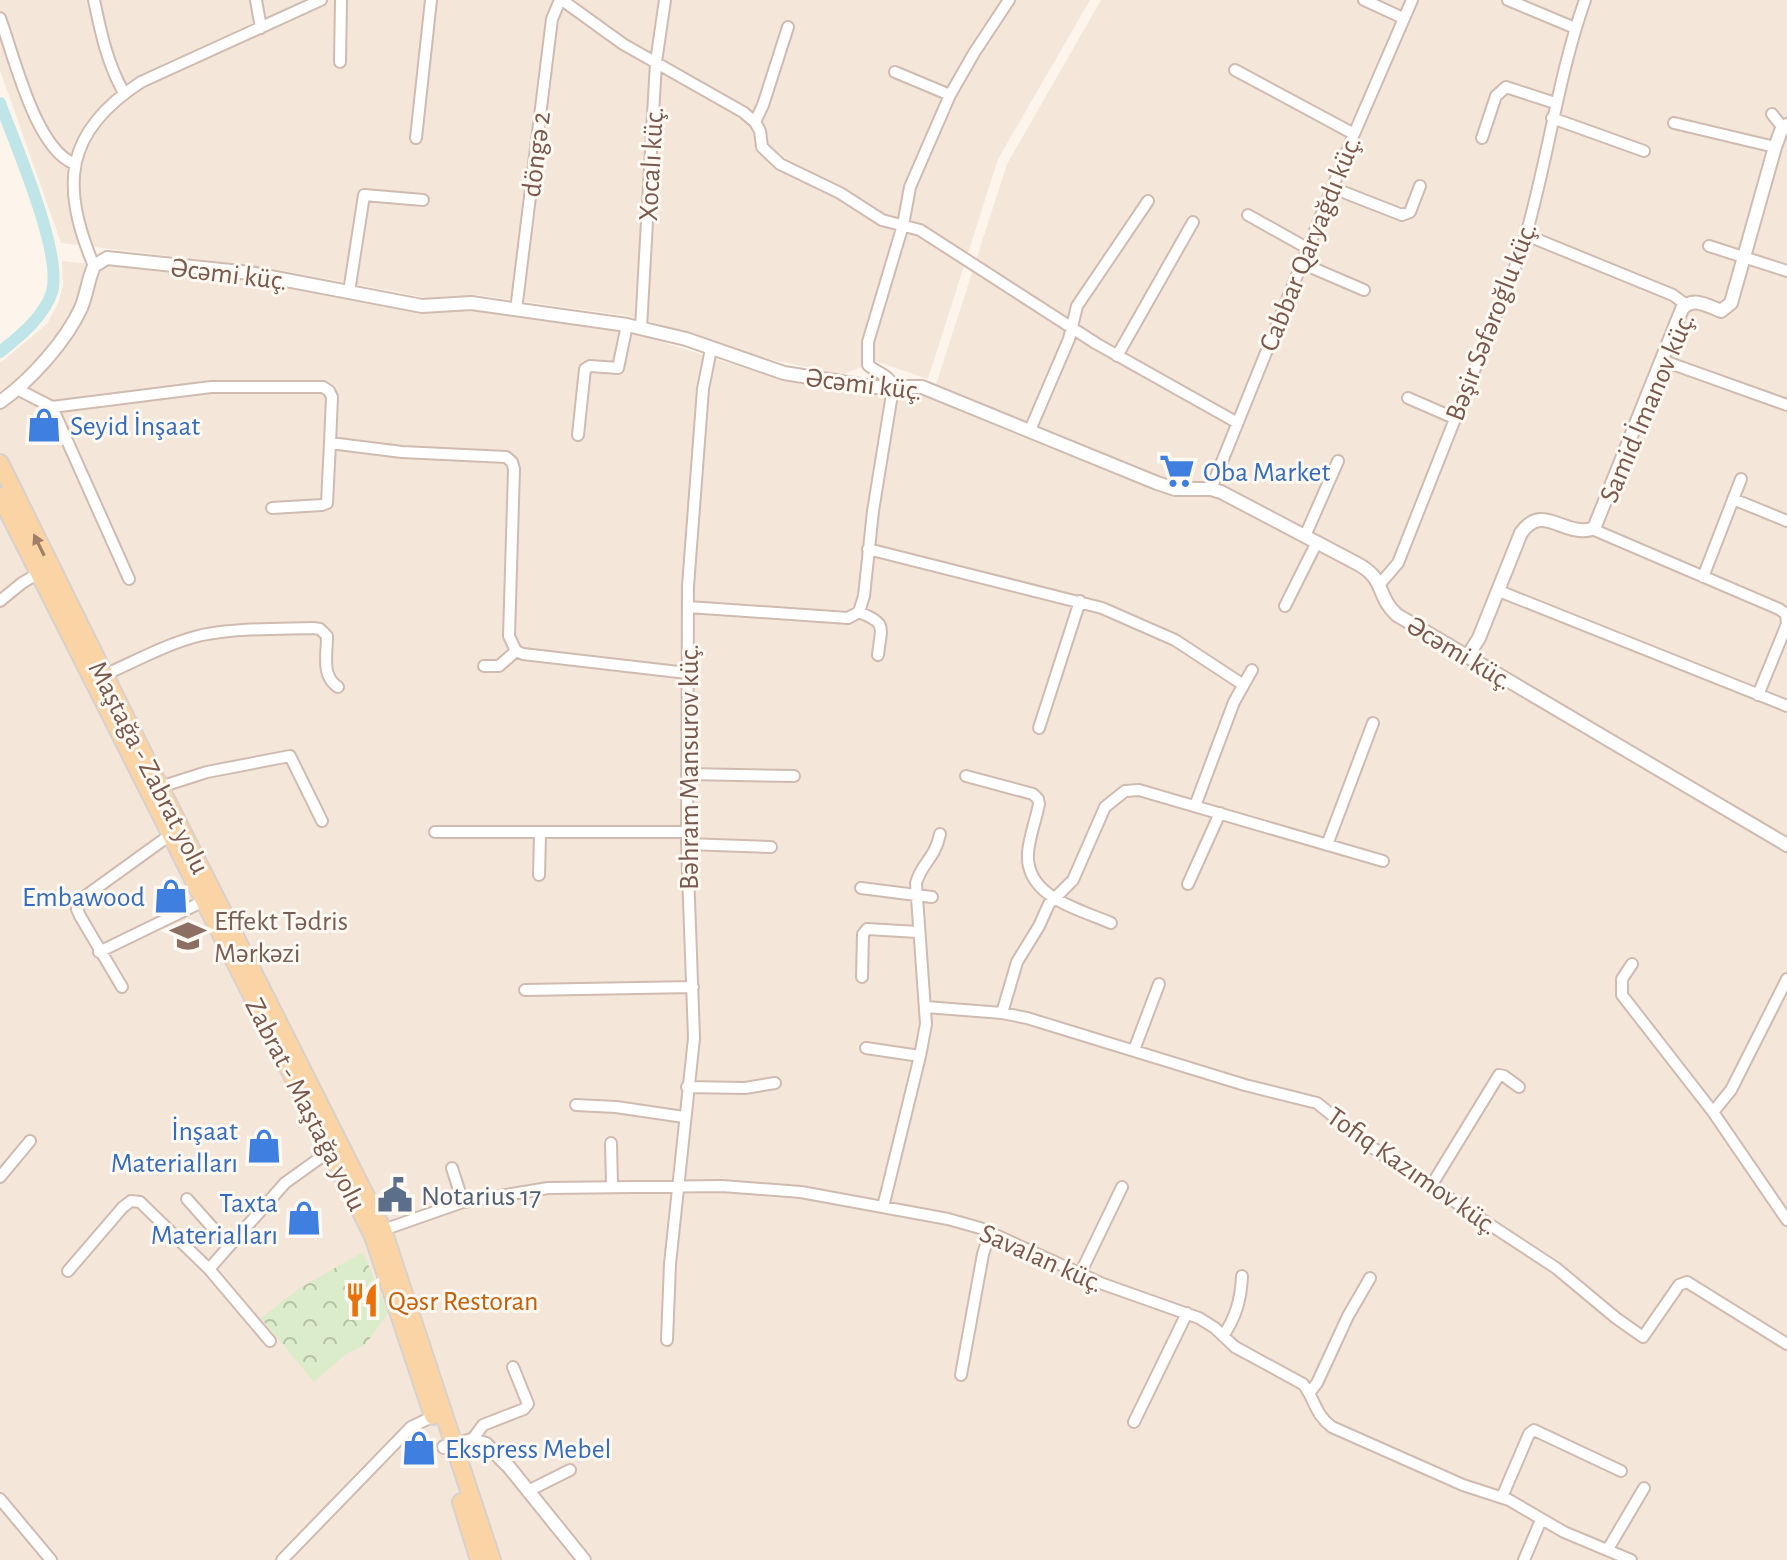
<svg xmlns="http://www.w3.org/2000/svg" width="1787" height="1560" font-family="'Alegreya Sans',sans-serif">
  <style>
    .residential { fill: #f5e6da }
    .park { fill: url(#park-crowns) }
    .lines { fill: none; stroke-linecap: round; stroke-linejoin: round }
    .canal { stroke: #bfe5e8; stroke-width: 12 }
    .minor-casing { stroke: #d0bbb0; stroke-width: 14 }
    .tertiary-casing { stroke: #d0bbb0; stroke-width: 16 }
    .primary-casing { stroke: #d9d1cd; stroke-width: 20 }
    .minor { stroke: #fff; stroke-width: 10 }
    .tertiary { stroke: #fff; stroke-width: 12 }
    .primary { stroke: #fad4a5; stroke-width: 16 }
    .oneway { fill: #a07e67 }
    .labels { text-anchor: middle; stroke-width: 6; stroke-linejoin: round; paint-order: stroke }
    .street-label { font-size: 28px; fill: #79594d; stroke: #fff9f3 }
    .shop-label { font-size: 28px; fill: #366cbe; stroke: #fff9f3; text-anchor: start }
    .education-label { font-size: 28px; fill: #785e54; stroke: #fff9f3; text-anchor: start }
    .service-label { font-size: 28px; fill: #4e5e75; stroke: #fff9f3; text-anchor: start }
    .food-label { font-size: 28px; fill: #c56008; stroke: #fff9f3; text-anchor: start }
  </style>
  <defs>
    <pattern id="park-crowns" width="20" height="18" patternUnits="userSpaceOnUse" patternTransform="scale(2)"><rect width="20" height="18" fill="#daecc9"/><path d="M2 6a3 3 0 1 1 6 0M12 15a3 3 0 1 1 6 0" fill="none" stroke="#b6c2a5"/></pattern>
  </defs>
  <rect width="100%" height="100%" fill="#fdf5ec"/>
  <path class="residential" d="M0,0H1090L998,159L928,379L875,361L842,375L746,354L659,324L628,316L477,295L432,299L270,268L61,243L0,70Z
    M1101,0H1787V1560H0V363L47,324L59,301L63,285L62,261L267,283L428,313L476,310L619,331L656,340L785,381L856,393L932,397L1007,164Z"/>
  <path class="park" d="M363,1252L388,1313L365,1345L346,1354L314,1382L261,1318L300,1288Z"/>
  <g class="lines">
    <path class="canal" d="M0,103C15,144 63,253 52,292C44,317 20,336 0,352"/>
    <g class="minor-casing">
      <path id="minor" d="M94,0C101,33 107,63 124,93
        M256,0L261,28
        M562,0L623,44L743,112L755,122L760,131L762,147L780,164L840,193L882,220L920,230L1097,344L1236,422
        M1364,0L1403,18
        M1508,0L1575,28
        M0,18C14,56 35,147 73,163
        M340,62L341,0
        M1235,70L1354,134
        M895,72L950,95
        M1772,114L1783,128
        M1552,118L1644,151
        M755,122L763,105L788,27
        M1674,123L1775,147
        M416,138L431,0
        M1482,138L1496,96L1506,87L1555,103
        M1333,188L1402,215L1410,212L1420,186
        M1248,215L1307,248
        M1526,235L1673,295L1685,304
        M1709,246L1787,271
        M1301,263L1364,290
        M94,266C60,185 64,132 141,82L321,0
        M349,292L364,195L423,200
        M516,310L552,19L560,0
        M641,328L656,62L665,0
        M1117,356L1193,222
        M1661,360L1787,405
        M17,389L52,407L211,387H323L329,391L332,397L330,443L402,452L506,457L512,462L514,469L509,636L516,651L523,654L687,673
        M1408,398L1454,418
        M52,407L129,579
        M1030,430L1069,339L1077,306L1148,201
        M578,435L585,369L590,366L618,368L627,325
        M1211,489L1354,134L1412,0
        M1733,499L1787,521
        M272,508L322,505L327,503L330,443
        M1592,529L1779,609L1786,614L1787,624L1758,695
        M1305,536L1338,461
        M868,549L1102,608L1175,640L1242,684
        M1703,577L1741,479
        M1379,585L1398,563L1521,252C1547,169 1556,82 1585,0
        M1499,591L1787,706
        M0,601L22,583L37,574
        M1285,606L1317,542
        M688,607L848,618L859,612L864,596L873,511L893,388C891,375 877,373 868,365V342L903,225L910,187L950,95L974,53L1009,0
        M859,612C888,624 881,626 878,655
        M484,666H499L516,651
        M104,675C136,661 168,643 202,635C238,628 276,629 313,628L320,629L327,636C327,655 321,676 338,687
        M1039,728L1080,601
        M687,774L794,776
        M966,776L1033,794L1038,799L1039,804C1036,820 1029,837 1028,853C1025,897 1079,909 1111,923
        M160,787L207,772L290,756L322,821
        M1195,806L1234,702L1252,670
        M435,832H687
        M687,844L771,847
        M1327,845L1373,723
        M539,875L540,834
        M1188,884L1220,813
        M861,888L932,897
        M99,952L204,901
        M1632,964L1622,979V995L1713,1112
        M862,977L863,934L867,929L918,932
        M1787,979L1731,1090L1713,1112L1787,1220
        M122,987L80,916L77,909L80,900L170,835
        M525,990L693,987
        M926,1007L1002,1013L1027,1018L1245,1085L1317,1103L1373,1148L1556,1268L1616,1318L1643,1337L1679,1285L1687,1282L1787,1344
        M1002,1013L1017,962L1039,926L1049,904L1073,880L1105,807L1125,791L1139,790L1383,861
        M866,1048L920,1056
        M1134,1050L1159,984
        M687,1087L745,1088L775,1083
        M576,1105L616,1107L684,1117
        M611,1143L612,1186
        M452,1168L463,1202
        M0,1177L30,1141
        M1431,1186L1499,1075L1504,1076L1519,1087
        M187,1199L229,1246
        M883,1207L920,1056L926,1024L916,883C922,862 935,859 940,834
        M383,1230L463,1202L548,1188L722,1186L801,1192L948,1219L980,1228L1103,1284L1199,1318L1215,1328L1235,1347L1303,1384C1315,1399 1315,1415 1332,1427L1463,1485L1509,1500L1564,1532L1631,1560
        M209,1269L285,1183L331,1150
        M68,1271L123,1207L131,1201L140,1202L209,1269L270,1341
        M1080,1274L1122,1187
        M1223,1336C1236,1317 1241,1299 1242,1276
        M667,1340L670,1264L694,1038L687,844L688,586L703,389L711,349
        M961,1375L983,1254L990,1232
        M1310,1392L1317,1383L1348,1316L1370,1278
        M1134,1422L1187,1313
        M472,1440L483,1425L524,1409L528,1404L513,1367
        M528,1491L570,1470
        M1502,1497L1529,1434L1534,1430L1621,1471
        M0,1499L51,1560
        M1608,1549L1644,1488
        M282,1560L411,1427L434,1416
        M1524,1560L1541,1520"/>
    </g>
    <g class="tertiary-casing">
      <path id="tertiary" d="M0,402C30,381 66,341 81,308C87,294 88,279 94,266L107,258L250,273L422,306L471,303L627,325L686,339L784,373L872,387H922L1157,483L1175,489H1211L1221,492L1356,563C1387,579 1375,595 1397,615L1787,845
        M1467,657L1479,638L1521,533C1543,502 1563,537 1592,529L1595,526L1682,309C1693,296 1708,306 1721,311L1731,303L1775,147L1781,131L1787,125
        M444,1447L472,1440L486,1444L509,1467L584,1560"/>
    </g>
    <g class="primary-casing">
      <path id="primary" d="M0,463L160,787L383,1230L492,1560
        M0,496L373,1236L433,1416
        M461,1502L479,1560"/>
    </g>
    <use href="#minor" class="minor"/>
    <use href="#tertiary" class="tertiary"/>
    <use href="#primary" class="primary"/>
  </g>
  <defs><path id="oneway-solid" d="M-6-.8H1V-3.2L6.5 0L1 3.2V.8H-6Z" transform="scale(2)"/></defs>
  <use class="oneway" href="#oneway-solid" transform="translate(39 545) rotate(-116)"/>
  <defs>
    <g id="shop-bare" transform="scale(2.76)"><path d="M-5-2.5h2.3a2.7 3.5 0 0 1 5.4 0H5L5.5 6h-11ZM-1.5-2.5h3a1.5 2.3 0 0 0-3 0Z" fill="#3f7fe0" stroke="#fff9f3" stroke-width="2.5" paint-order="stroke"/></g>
    <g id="supermarket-bare" transform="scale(2.76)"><path d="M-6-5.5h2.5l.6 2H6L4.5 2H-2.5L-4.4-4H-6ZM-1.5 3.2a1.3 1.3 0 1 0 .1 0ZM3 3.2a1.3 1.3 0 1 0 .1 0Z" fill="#3f7fe0" stroke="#fff9f3" stroke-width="2.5" paint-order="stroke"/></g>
    <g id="university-bare" transform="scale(2.76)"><path d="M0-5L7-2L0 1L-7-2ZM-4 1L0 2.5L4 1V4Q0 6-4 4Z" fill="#8d6e63" stroke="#fff9f3" stroke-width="2.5" paint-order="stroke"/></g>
    <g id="civic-bare" transform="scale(2.76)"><path d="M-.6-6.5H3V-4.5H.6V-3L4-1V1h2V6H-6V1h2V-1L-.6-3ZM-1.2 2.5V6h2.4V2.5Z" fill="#5c6f8a" stroke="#fff9f3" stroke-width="2.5" paint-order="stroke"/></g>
    <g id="restaurant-bare" transform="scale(2.76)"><path d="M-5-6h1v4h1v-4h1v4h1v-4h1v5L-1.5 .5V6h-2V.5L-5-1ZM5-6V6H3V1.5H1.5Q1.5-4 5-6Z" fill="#e8710a" stroke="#fff9f3" stroke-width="2.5" paint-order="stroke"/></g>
  </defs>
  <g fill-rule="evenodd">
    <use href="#shop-bare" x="44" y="425"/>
    <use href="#supermarket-bare" x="1177" y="471"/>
    <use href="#shop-bare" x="171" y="896"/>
    <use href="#university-bare" x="188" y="936"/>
    <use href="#shop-bare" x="264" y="1146"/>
    <use href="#civic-bare" x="395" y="1195"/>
    <use href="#shop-bare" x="304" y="1218"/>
    <use href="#restaurant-bare" x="362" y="1300"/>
    <use href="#shop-bare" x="419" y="1448"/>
  </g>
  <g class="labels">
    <g class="street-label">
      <text transform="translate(535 154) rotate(-83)" y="10">döngə 2</text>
      <text transform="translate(650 164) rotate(-87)" y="10">Xocalı küç.</text>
      <text transform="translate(1309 243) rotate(-68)" y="10">Cabbar Qaryağdı küç.</text>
      <text transform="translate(229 273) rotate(7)" y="10">Əcəmi küç.</text>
      <text transform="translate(1490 321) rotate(-69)" y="10">Bəşir Səfəroğlu küç.</text>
      <text transform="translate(864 383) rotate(7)" y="10">Əcəmi küç.</text>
      <text transform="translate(1646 407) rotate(-67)" y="10">Samid İmanov küç.</text>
      <text transform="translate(1460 652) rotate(31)" y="10">Əcəmi küç.</text>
      <text transform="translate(150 767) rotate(63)" y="10">Maştağa - Zabrat yolu</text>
      <text transform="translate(688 767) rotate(-90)" y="10">Bəhram Mansurov küç.</text>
      <text transform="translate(307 1104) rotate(63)" y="10">Zabrat - Maştağa yolu</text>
      <text transform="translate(1413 1170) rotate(35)" y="10">Tofiq Kazımov küç.</text>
      <text transform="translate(1042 1257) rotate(24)" y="10">Savalan küç.</text>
    </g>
    <g class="shop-label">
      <text x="70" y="435">Seyid İnşaat</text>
      <text x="1203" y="481">Oba Market</text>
      <text x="145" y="906" text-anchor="end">Embawood</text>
      <text x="238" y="1140" text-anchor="end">İnşaat<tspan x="238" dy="32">Materialları</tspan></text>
      <text x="278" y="1212" text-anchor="end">Taxta<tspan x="278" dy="32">Materialları</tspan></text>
      <text x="445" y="1458">Ekspress Mebel</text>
    </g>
    <g class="education-label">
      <text x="214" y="930">Effekt Tədris<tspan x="214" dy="32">Mərkəzi</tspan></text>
    </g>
    <g class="service-label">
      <text x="421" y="1205">Notarius 17</text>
    </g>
    <g class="food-label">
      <text x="388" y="1310">Qəsr Restoran</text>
    </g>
  </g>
</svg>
